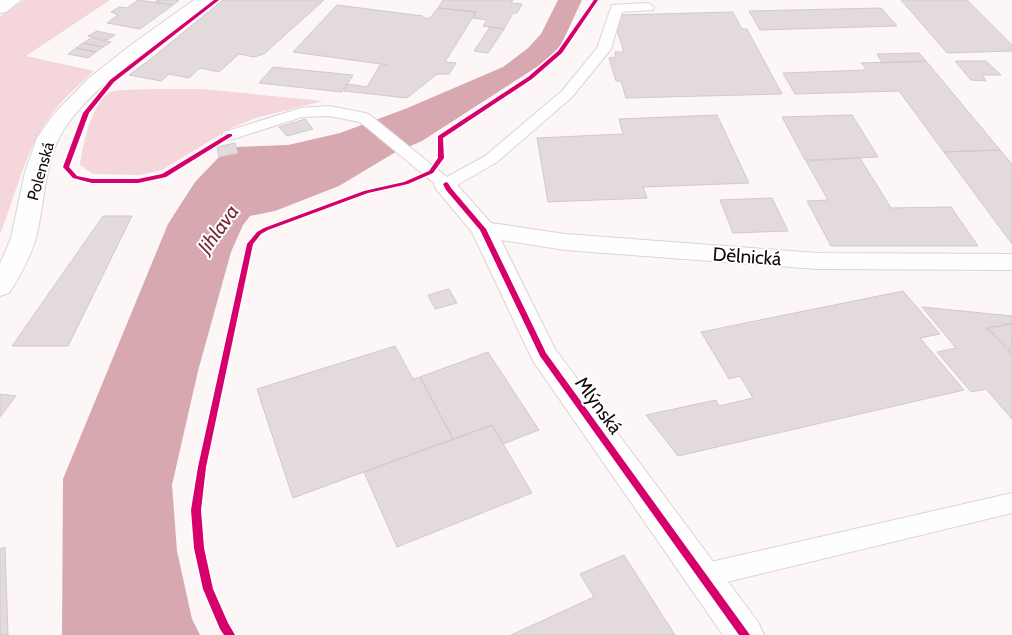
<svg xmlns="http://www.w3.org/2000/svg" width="1012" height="635" font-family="Cabin,sans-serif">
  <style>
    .green { fill: #f4d6db }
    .water { fill: #d8a8b0 }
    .building { fill: #e2dadc; stroke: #d1cacb }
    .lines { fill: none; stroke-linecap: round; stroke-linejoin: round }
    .service-casing { stroke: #dbd3d5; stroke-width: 2 }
    .minor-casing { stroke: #dbd3d5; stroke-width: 2 }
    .tertiary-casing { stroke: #dbd3d5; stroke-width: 2 }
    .service { fill: #fffefe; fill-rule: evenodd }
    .minor { fill: #fffefe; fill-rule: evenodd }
    .tertiary { fill: #fffefe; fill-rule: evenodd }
    .cycleway-casing { stroke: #fff; stroke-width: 3 }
    .cycleway { fill: #d6006c; fill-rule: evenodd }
    .labels { text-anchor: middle; stroke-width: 4; stroke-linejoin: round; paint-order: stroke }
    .far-street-label { font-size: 16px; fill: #10090a; stroke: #fff }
    .street-label { font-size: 19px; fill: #10090a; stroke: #fff }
    .water-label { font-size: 20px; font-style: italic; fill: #77293c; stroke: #fff }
  </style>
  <rect width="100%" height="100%" fill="#fcf6f7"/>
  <path class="green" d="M24,0H110L26,56L94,71C78,86 61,100 49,118C24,153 16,195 0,234V16Z
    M202,89L323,101L256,118L231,128L162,170L140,175L93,174L80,165C83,144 91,104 110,92C117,88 189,89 202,89Z"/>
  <path class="water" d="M558,0H582L561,45L546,61L422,141L394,153L339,186L275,211L250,216L243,225L231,252L198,371L172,485L177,551L192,619L200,635H62L63,479L168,224L195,182L219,157L236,147L288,145L340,133L405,109L503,67L528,48L541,34Z"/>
  <path class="building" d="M138,0L173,5L140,29L107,23L118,15L111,12L119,7L127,8Z
    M158,0H179L173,5L155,2Z
    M223,0H324L264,54L254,57L239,54L219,72L200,68L189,78L169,74L161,81L129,75L152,58Z
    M443,0H513L511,3L522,4L517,13H513L504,29L483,26L487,20L473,18L476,12L438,8Z
    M901,0H967L1012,45V51L947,53Z
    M337,5L423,16L422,18H430L438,8L476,12L445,62L456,63L449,74H437L407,98L344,91L348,84L367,87L380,65H388L293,52Z
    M881,8L897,26L760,30L749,11Z
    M733,12L742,29H747L782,94L626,98L621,81H616L609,58L616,57L615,52H624L616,27H619L616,16L618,15Z
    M490,27L504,29L488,53L474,51Z
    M97,31L115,35L107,40L88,36Z
    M91,38L111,42L103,47L83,43Z
    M83,43L103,47L96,52L76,48Z
    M76,48L96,52L88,58L68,54Z
    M919,53L926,61L882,63L877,54Z
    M926,61L1000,150L944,152L899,91L795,94L783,73L867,70L861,63Z
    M955,61H986L1001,75H982L986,81L971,80Z
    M273,67L353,75L342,92L259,83Z
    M717,115L749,183L643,187L647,198L548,202L537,138L623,134L619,119Z
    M852,115L878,157L805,160L782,117Z
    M305,119L313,129L287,136L279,127Z
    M235,143L238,153L219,157L217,147Z
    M1000,150L1012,164V244L944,152Z
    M860,158L891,208L951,207L978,246H831L807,201L828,200L806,161Z
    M772,198L788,231L733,233L720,200Z
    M103,216H132L68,346H12Z
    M449,289L457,303L435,309L428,295Z
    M903,291L940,334L920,338L964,390L678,456L646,415L716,400L719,406L753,398L740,376L729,379L701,332Z
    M922,307L1012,316V324L986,328L992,332L1012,355V419L986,389L971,392L937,352L956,348Z
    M1006,324H1012L1011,355L1008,350H1010L986,328H994Z
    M395,346L413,379L420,377L453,439L293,498L257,389Z
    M488,352L539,430L503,444L492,425L453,439L420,377Z
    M0,394L16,396L0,417Z
    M492,425L532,493L397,547L364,472Z
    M5,547L8,635H0V549Z
    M624,555L675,635H511L594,597L580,574Z"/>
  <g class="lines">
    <g class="service-casing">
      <path id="service" d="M648,3L654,7L653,10L622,12L611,49L572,97L497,162L452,188H440L360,122L329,116L302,117L230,140L224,138L222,135L224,132L301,108L329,106L365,113L370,115L447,177L485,156L562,91L597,48L612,5Z
        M1012,493V513L702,588L693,584L689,576L693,568L702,564Z"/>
    </g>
    <g class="minor-casing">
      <path id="minor" d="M0,0H21L6,12L0,13Z
        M446,177L454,179L459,187L491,223L565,234L817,253L1012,254V270L817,269L565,250L501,240L555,349L758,622L764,635H723L533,361L472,232L436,189L434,184L438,179Z"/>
    </g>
    <g class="tertiary-casing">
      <path id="tertiary" d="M194,0H214C205,13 185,23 172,32C136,59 96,86 69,122C43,156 46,200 36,238C30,258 20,276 9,293L0,296V264L11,238L25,172L37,138L53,115L89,78L135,42Z"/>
    </g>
    <use href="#service" class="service"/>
    <use href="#minor" class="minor"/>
    <use href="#tertiary" class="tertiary"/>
    <g class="cycleway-casing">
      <path id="cycleway" d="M214,0H219L114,82L89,113L69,167L77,176L92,179H138L162,174L228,134H232V136L166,177L138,183H92L73,178L63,167L83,113L110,80Z
        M594,0H598L562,53L532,79L443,138L444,158L433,173L408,184L368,193L268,230L261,234L253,244L206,467L201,510L204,548L213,589L228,623L235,635H224L220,629L203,589L194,548L191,510L198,467L247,244L257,232L264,228L364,191L404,182L429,171L438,158V136L528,77L558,51Z
        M446,182L448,183L451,188L486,229L546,353L750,635H739L540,356L480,230L446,190L443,184Z"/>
    </g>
    <use href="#cycleway" class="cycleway"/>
  </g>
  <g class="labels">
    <g class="far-street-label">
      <text transform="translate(40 171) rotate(-74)" y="6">Polenská</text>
    </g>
    <g class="street-label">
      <text transform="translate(747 256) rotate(4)" y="7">Dělnická</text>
      <text transform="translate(599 405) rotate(54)" y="7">Mlýnská</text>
    </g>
    <g class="water-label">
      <text transform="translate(218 229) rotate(-54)" y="7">Jihlava</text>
    </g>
  </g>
</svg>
